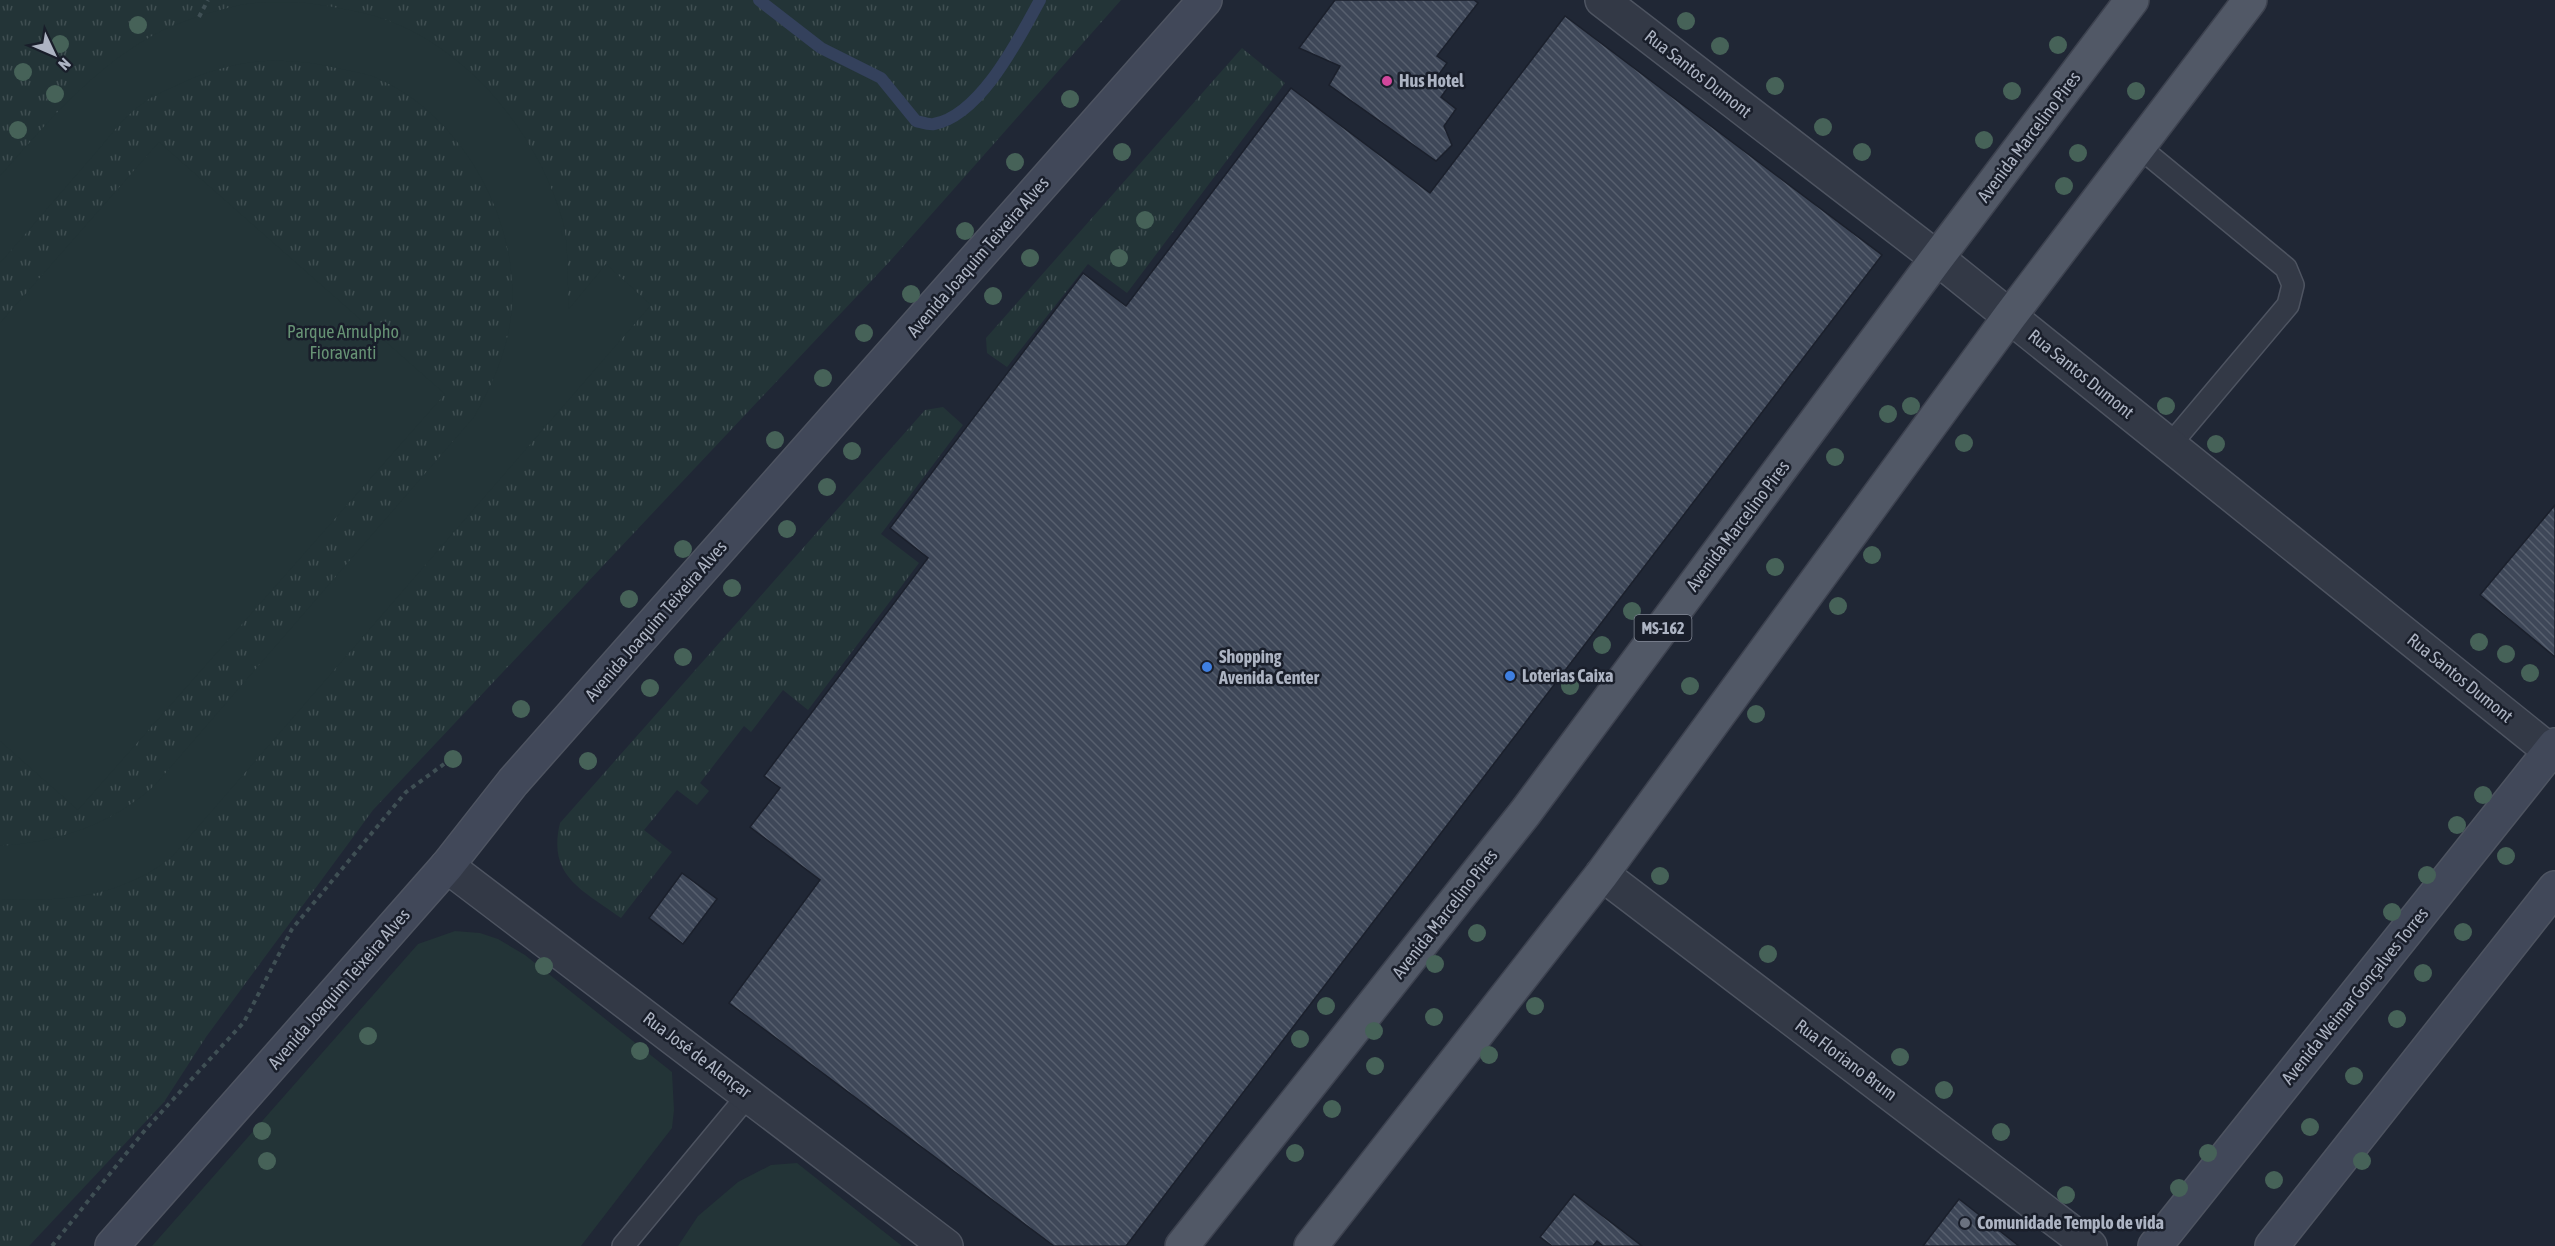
<svg xmlns="http://www.w3.org/2000/svg" width="2555" height="1246" font-family="'Asap Condensed',sans-serif">
  <style>
    .grass { fill: url(#grass-tufts) }
    .pitch { fill: #233437 }
    .lines { fill: none; stroke-linecap: round; stroke-linejoin: round }
    .stream { stroke: #34415c; stroke-width: 12 }
    .building { fill: url(#building-back-hatch); stroke: #1b202c; stroke-width: 1.5 }
    .lane-casing { stroke: #4e5461; stroke-width: 24 }
    .street-casing { stroke: #4e5461; stroke-width: 36 }
    .secondary-casing { stroke: #4e5461; stroke-width: 36 }
    .primary-casing { stroke: #3d424f; stroke-width: 36 }
    .path { stroke: #3f4f54; stroke-width: 4; stroke-dasharray: 4.5 4.5; stroke-linecap: butt }
    .lane { stroke: #333946; stroke-width: 21 }
    .street { stroke: #333946; stroke-width: 33 }
    .secondary { stroke: #414859; stroke-width: 33 }
    .primary { stroke: #515866; stroke-width: 33 }
    .tree { fill: #466258 }
    .hotel-dot { fill: #d1479c; stroke: #191e2a; stroke-width: 2 }
    .shop-dot { fill: #3f7fe0; stroke: #191e2a; stroke-width: 2 }
    .worship-dot { fill: #6b7280; stroke: #191e2a; stroke-width: 2 }
    .labels { text-anchor: middle; stroke-width: 5; stroke-linejoin: round; paint-order: stroke }
    .shield { fill: #191e2a; stroke: #818795; stroke-width: 1.5 }
    .shield-label { font-size: 16px; font-weight: bold; fill: #adb4c3 }
    .street-label { font-size: 18px; fill: #adb4c3; stroke: #191e2a }
    .poi-label { font-size: 18px; font-weight: bold; fill: #adb4c3; stroke: #191e2a; text-anchor: start }
    .park-label { font-size: 18px; fill: #669274; stroke: #191e2a }
  </style>
  <defs>
    <pattern id="grass-tufts" width="24" height="20" patternUnits="userSpaceOnUse" patternTransform="scale(1.5)"><rect width="24" height="20" fill="#233437"/><path d="M3 7l-1-3M5 7V3M7 7l1-3M15 17l-1-3M17 17v-4M19 17l1-3" fill="none" stroke="#404f52"/></pattern>
    <pattern id="building-back-hatch" width="6" height="6" patternUnits="userSpaceOnUse" patternTransform="scale(1.5)"><rect width="6" height="6" fill="#3e4758"/><path d="M-1 5l2 2M0 0l6 6M5-1l2 2" fill="none" stroke="#575f6e"/></pattern>
  </defs>
  <rect width="100%" height="100%" fill="#202735"/>
  <path class="grass" d="M0,0H1121L891,260L373,810L206,1037L164,1102L29,1246H0Z
    M1242,48L1285,83L1127,293L1088,264L1007,367L987,353L986,338Z
    M943,407L963,425L881,534L919,563L808,710L783,690L751,732L744,726L700,783L709,791L697,805L677,790L644,830L672,852L621,918C583,890 547,877 560,823L925,410Z"/>
  <path class="pitch" d="M299,2C328,6 357,10 384,19C471,50 539,136 563,222C569,245 567,283 569,309L606,264L651,305L171,858C159,866 147,875 134,880C92,900 45,901 0,899V846C58,842 112,825 156,784L474,417C492,386 507,352 511,316C522,221 461,112 372,76C362,73 351,71 341,69C284,55 236,58 182,83C169,89 153,95 142,104C123,117 107,140 92,157C61,192 31,228 0,263V176C45,125 90,71 150,37C176,22 211,12 240,5C259,1 280,3 299,2Z
    M159,142L445,394L78,810L0,741V323Z
    M455,931L480,933L498,939L525,955L672,1072L674,1110L672,1128L581,1246H152L418,944Z
    M797,1163L902,1246H678L698,1216L738,1182L771,1165Z"/>
  <g class="lines">
    <path class="stream" d="M759,0L821,48L881,78L916,121C921,122 929,125 934,124C981,115 1019,38 1040,0"/>
  </g>
  <path class="building" d="M1335,0H1474L1478,3L1437,56L1447,63L1437,77L1449,86L1441,97L1456,109L1444,126L1452,145L1436,161L1329,85L1340,66L1299,48Z
    M1565,16L1882,255L1126,1246H1054L729,1003L820,880L750,827L780,788L764,776L928,558L890,528L1083,273L1126,306L1291,88L1430,193Z
    M2555,505V657L2480,595Z
    M682,873L717,899L683,944L649,918Z
    M1574,1194L1642,1246H1603L1597,1241L1593,1246H1552L1540,1237Z
    M1959,1199L2019,1246H1923Z"/>
  <g class="lines">
    <g class="lane-casing">
      <path id="lane" d="M2138,146L2286,268L2293,285L2288,305L2170,445
        M623,1246L749,1094"/>
    </g>
    <g class="street-casing">
      <path id="street" d="M1602,0L1937,258L2555,755
        M447,866L946,1246
        M1602,874L2090,1246"/>
    </g>
    <g class="secondary-casing">
      <path id="secondary" d="M112,1246L447,866L513,782L1205,0
        M2155,1246L2555,745
        M2272,1246L2555,888"/>
    </g>
    <g class="primary-casing">
      <path id="primary" d="M1182,1246L1525,813L1937,258L2132,0
        M1311,1246L1602,874L2010,316L2250,0"/>
    </g>
    <path class="path" d="M199,17L208,0
      M52,1246L145,1130L244,1022L292,929L406,792L444,764"/>
    <use href="#lane" class="lane"/>
    <use href="#street" class="street"/>
    <use href="#secondary" class="secondary"/>
    <use href="#primary" class="primary"/>
  </g>
  <g class="tree">
    <circle cx="1686" cy="21" r="9"/>
    <circle cx="138" cy="25" r="9"/>
    <circle cx="60" cy="44" r="9"/>
    <circle cx="2058" cy="45" r="9"/>
    <circle cx="1720" cy="46" r="9"/>
    <circle cx="23" cy="72" r="9"/>
    <circle cx="1775" cy="86" r="9"/>
    <circle cx="2012" cy="91" r="9"/>
    <circle cx="2136" cy="91" r="9"/>
    <circle cx="55" cy="94" r="9"/>
    <circle cx="1070" cy="99" r="9"/>
    <circle cx="1823" cy="127" r="9"/>
    <circle cx="18" cy="130" r="9"/>
    <circle cx="1984" cy="140" r="9"/>
    <circle cx="1122" cy="152" r="9"/>
    <circle cx="1862" cy="152" r="9"/>
    <circle cx="2078" cy="153" r="9"/>
    <circle cx="1015" cy="162" r="9"/>
    <circle cx="2064" cy="186" r="9"/>
    <circle cx="1145" cy="220" r="9"/>
    <circle cx="965" cy="231" r="9"/>
    <circle cx="1030" cy="258" r="9"/>
    <circle cx="1119" cy="258" r="9"/>
    <circle cx="911" cy="294" r="9"/>
    <circle cx="993" cy="296" r="9"/>
    <circle cx="864" cy="333" r="9"/>
    <circle cx="823" cy="378" r="9"/>
    <circle cx="1911" cy="406" r="9"/>
    <circle cx="2166" cy="406" r="9"/>
    <circle cx="1888" cy="414" r="9"/>
    <circle cx="775" cy="440" r="9"/>
    <circle cx="1964" cy="443" r="9"/>
    <circle cx="2216" cy="444" r="9"/>
    <circle cx="852" cy="451" r="9"/>
    <circle cx="1835" cy="457" r="9"/>
    <circle cx="827" cy="487" r="9"/>
    <circle cx="787" cy="529" r="9"/>
    <circle cx="683" cy="549" r="9"/>
    <circle cx="1872" cy="555" r="9"/>
    <circle cx="1775" cy="567" r="9"/>
    <circle cx="732" cy="588" r="9"/>
    <circle cx="629" cy="599" r="9"/>
    <circle cx="1838" cy="606" r="9"/>
    <circle cx="1632" cy="611" r="9"/>
    <circle cx="2479" cy="642" r="9"/>
    <circle cx="1602" cy="645" r="9"/>
    <circle cx="2506" cy="654" r="9"/>
    <circle cx="683" cy="657" r="9"/>
    <circle cx="2530" cy="673" r="9"/>
    <circle cx="1570" cy="686" r="9"/>
    <circle cx="1690" cy="686" r="9"/>
    <circle cx="650" cy="688" r="9"/>
    <circle cx="521" cy="709" r="9"/>
    <circle cx="1756" cy="714" r="9"/>
    <circle cx="453" cy="759" r="9"/>
    <circle cx="588" cy="761" r="9"/>
    <circle cx="2483" cy="795" r="9"/>
    <circle cx="2457" cy="825" r="9"/>
    <circle cx="2506" cy="856" r="9"/>
    <circle cx="2427" cy="875" r="9"/>
    <circle cx="1660" cy="876" r="9"/>
    <circle cx="2392" cy="912" r="9"/>
    <circle cx="2463" cy="932" r="9"/>
    <circle cx="1477" cy="933" r="9"/>
    <circle cx="1768" cy="954" r="9"/>
    <circle cx="1435" cy="964" r="9"/>
    <circle cx="544" cy="966" r="9"/>
    <circle cx="2423" cy="973" r="9"/>
    <circle cx="1326" cy="1006" r="9"/>
    <circle cx="1535" cy="1006" r="9"/>
    <circle cx="1434" cy="1017" r="9"/>
    <circle cx="2397" cy="1019" r="9"/>
    <circle cx="1374" cy="1031" r="9"/>
    <circle cx="368" cy="1036" r="9"/>
    <circle cx="1300" cy="1039" r="9"/>
    <circle cx="640" cy="1051" r="9"/>
    <circle cx="1489" cy="1055" r="9"/>
    <circle cx="1900" cy="1057" r="9"/>
    <circle cx="1375" cy="1066" r="9"/>
    <circle cx="2354" cy="1076" r="9"/>
    <circle cx="1944" cy="1090" r="9"/>
    <circle cx="1332" cy="1109" r="9"/>
    <circle cx="2310" cy="1127" r="9"/>
    <circle cx="262" cy="1131" r="9"/>
    <circle cx="2001" cy="1132" r="9"/>
    <circle cx="1295" cy="1153" r="9"/>
    <circle cx="2208" cy="1153" r="9"/>
    <circle cx="267" cy="1161" r="9"/>
    <circle cx="2362" cy="1161" r="9"/>
    <circle cx="2274" cy="1180" r="9"/>
    <circle cx="2179" cy="1188" r="9"/>
    <circle cx="2066" cy="1195" r="9"/>
  </g>
  <circle class="hotel-dot" cx="1387" cy="81" r="6"/>
  <g class="shop-dot">
    <circle cx="1207" cy="667" r="6"/>
    <circle cx="1510" cy="676" r="6"/>
  </g>
  <circle class="worship-dot" cx="1965" cy="1223" r="6"/>
  <g class="labels">
    <rect class="shield" x="1634.5" y="615" width="57" height="26" rx="4.5"/>
    <g class="shield-label">
      <text x="1663" y="634">MS-162</text>
    </g>
    <g class="street-label">
      <text transform="translate(1698 74) rotate(38)" y="6">Rua Santos Dumont</text>
      <text transform="translate(2029 137) rotate(-53)" y="6">Avenida Marcelino Pires</text>
      <text transform="translate(978 257) rotate(-49)" y="6">Avenida Joaquim Teixeira Alves</text>
      <text transform="translate(2081 374) rotate(39)" y="6">Rua Santos Dumont</text>
      <text transform="translate(1738 526) rotate(-53)" y="6">Avenida Marcelino Pires</text>
      <text transform="translate(656 621) rotate(-49)" y="6">Avenida Joaquim Teixeira Alves</text>
      <text transform="translate(2460 678) rotate(39)" y="6">Rua Santos Dumont</text>
      <text transform="translate(1445 914) rotate(-52)" y="6">Avenida Marcelino Pires</text>
      <text transform="translate(339 989) rotate(-49)" y="6">Avenida Joaquim Teixeira Alves</text>
      <text transform="translate(2355 996) rotate(-51)" y="6">Avenida Weimar Gonçalves Torres</text>
      <text transform="translate(697 1055) rotate(37)" y="6">Rua José de Alençar</text>
      <text transform="translate(1846 1060) rotate(37)" y="6">Rua Floriano Brum</text>
    </g>
    <g class="poi-label">
      <text x="1399" y="87">Hus Hotel</text>
      <text x="1219" y="663">Shopping<tspan x="1219" dy="21">Avenida Center</tspan></text>
      <text x="1522" y="682">Loterias Caixa</text>
      <text x="1977" y="1229">Comunidade Templo de vida</text>
    </g>
    <g class="park-label">
      <text x="343" y="338">Parque Arnulpho<tspan x="343" dy="21">Fioravanti</tspan></text>
    </g>
  </g>
  <g transform="translate(54 54) rotate(134)" stroke="#191e2a" stroke-width="4.5" paint-order="stroke">
  <path d="M0-4.5L10 22L0 15L-10 22Z" fill="#adb4c3"/>
  <text y="-9" font-size="16" font-weight="bold" text-anchor="middle" fill="#adb4c3">N</text>
  </g>
</svg>
